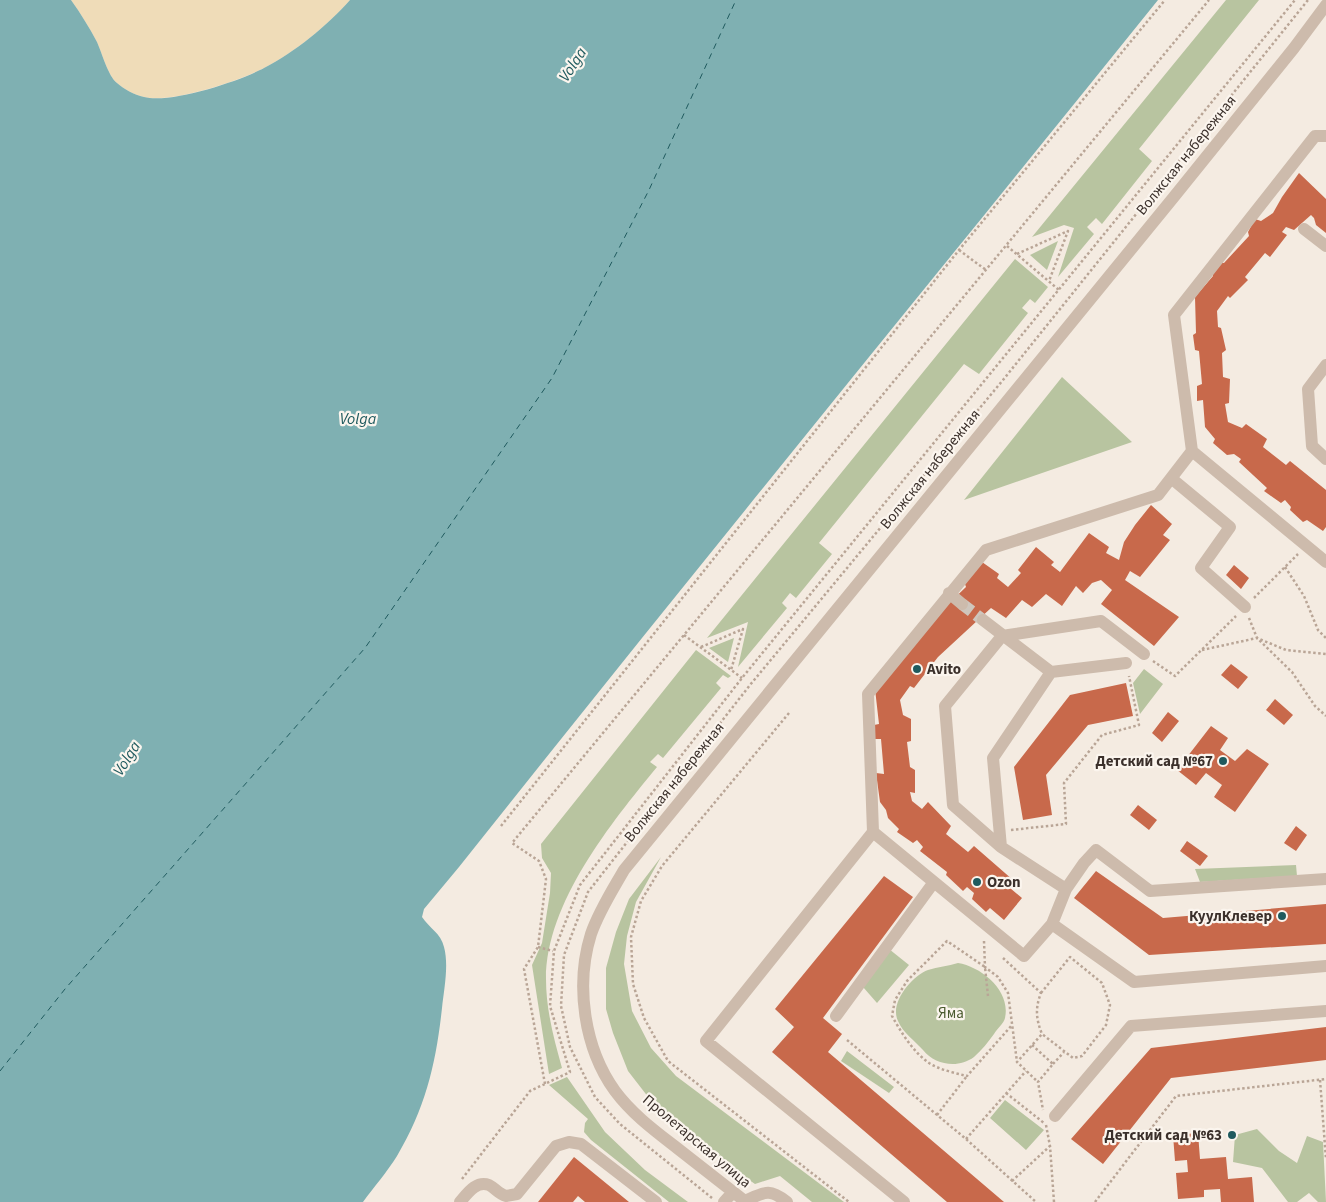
<svg xmlns="http://www.w3.org/2000/svg" width="1326" height="1202" font-family="'Source Sans 3',sans-serif">
  <style>
    .green { fill: #b8c4a0 }
    .sand { fill: #efdcb8 }
    .water { fill: #7fb0b2 }
    .lines { fill: none; stroke-linecap: round; stroke-linejoin: round }
    .ferry { stroke: #1f5a5e; stroke-width: 1; stroke-dasharray: 6 5; stroke-linecap: butt }
    .building { fill: #c8694b }
    .minor-tunnel { stroke: #cfc6bd; stroke-width: 12; stroke-dasharray: 12 6; stroke-linecap: butt }
    .path { stroke: #b9a596; stroke-width: 2.5; stroke-dasharray: 2.5 2.5; stroke-linecap: butt }
    .minor { stroke: #cdbbac; stroke-width: 12 }
    .poi-dot { fill: #1f5a5e; stroke: #fbf5ee; stroke-width: 2 }
    .labels { text-anchor: middle; stroke-width: 4.5; stroke-linejoin: round; paint-order: stroke }
    .street-label { font-size: 15px; fill: #3b302b; stroke: #fbf5ee }
    .poi-label { font-size: 15px; font-weight: bold; fill: #3b302b; stroke: #fbf5ee; text-anchor: end }
    .park-label { font-size: 15px; fill: #4a5a2e; stroke: #fbf5ee }
    .water-label { font-size: 16px; font-style: italic; fill: #1f5a5e; stroke: #fbf5ee }
  </style>
  <rect width="100%" height="100%" fill="#f4ebe1"/>
  <path class="green" d="M1226,0H1259L1139,149L1152,161L1102,224L1096,218L1087,227L1094,234L1058,277L1074,228L1064,225L1032,237Z
    M1058,241L1047,270L1030,255Z
    M1015,259L1048,287L1035,303L1030,299L1022,308L1028,313L979,374L964,364L819,543L832,554L796,598L790,593L782,603L787,608L738,667L748,622L707,638Z
    M1062,377L1132,442L964,500Z
    M734,638L728,662L709,648Z
    M696,650L731,676L728,678L723,675L716,683L721,688L663,758L658,754L650,762L657,767C611,823 546,903 546,979C546,1010 554,1039 562,1068L549,1074L532,965L542,943L550,893L551,873L542,858L541,844Z
    M1144,669L1163,684L1140,714L1133,683Z
    M661,857L636,902L627,936L624,964L632,1011L651,1048L676,1076L844,1202H812L780,1176L755,1184L710,1153L659,1111L628,1071L613,1033L606,1009V968L616,932L629,899Z
    M1296,865L1297,876L1200,882L1195,869Z
    M889,949L909,965L877,1003L863,987Z
    M958,963C982,967 1011,991 1005,1018C1004,1023 997,1029 994,1034C988,1042 982,1050 974,1057C958,1069 935,1065 923,1050C914,1040 903,1033 898,1021C889,1003 912,976 928,970C938,967 948,966 958,963Z
    M847,1051L894,1087L889,1093L841,1061Z
    M567,1077L605,1132L645,1170L688,1202H669L591,1140L584,1132L585,1123L588,1119L549,1085Z
    M1005,1100L1044,1130L1026,1150L990,1118Z
    M1257,1129L1279,1151L1297,1163L1307,1136L1323,1142L1326,1202H1318L1309,1193L1297,1202H1288L1262,1168L1233,1162L1235,1135Z"/>
  <path class="sand" d="M71,0H350C328,25 294,53 264,68C239,81 171,104 144,97C134,95 124,89 117,83C108,76 102,53 97,42C89,27 81,14 71,0Z"/>
  <path class="water" d="M0,0H71C81,14 89,27 97,42C102,53 108,76 117,83C124,89 134,95 144,97C171,104 240,81 264,68C294,53 328,25 350,0H1158C925,289 690,576 459,867L424,909L422,917C429,928 441,933 444,947C449,965 444,989 442,1008C436,1063 426,1107 397,1156C387,1172 374,1187 363,1202H0Z"/>
  <g class="lines">
    <path class="ferry" d="M0,1071L65,989L365,648L552,378L649,190L736,0"/>
  </g>
  <path class="building" d="M1299,173L1326,199V233L1316,225L1314,218L1311,215L1294,230L1286,227L1282,232L1287,235L1270,257L1265,253L1245,277L1248,280L1230,298L1228,296L1217,311L1218,327L1221,328L1226,350L1222,353L1223,377L1230,379L1229,403L1225,404L1228,422L1242,428L1246,424L1267,439L1263,447L1286,465L1290,461L1326,490V527L1323,531L1307,520L1303,522L1290,510L1291,507L1285,500L1281,503L1264,491L1267,488L1239,462L1241,459L1234,454L1227,455L1213,443L1215,439L1205,427L1203,400L1197,401V386L1202,384L1199,351L1195,350L1193,335L1196,333L1195,297L1213,276L1212,271L1217,262L1224,263L1249,236L1248,232L1255,219L1261,221L1273,213L1282,197Z
    M1151,505L1172,524L1163,535L1170,540L1140,577L1130,571L1125,580L1179,617L1154,646L1101,604L1112,590L1101,580L1092,583L1083,593L1076,586L1062,606L1046,594L1032,607L1022,600L1006,618L991,608L938,657L914,688L910,686L900,700L903,715L911,719V741L907,742L910,767L915,770V793L910,792L912,801L922,809L928,802L951,826L946,834L968,852L974,846L1013,880L1010,888L1022,898L1004,920L990,908L986,912L972,899L974,893L967,887L963,891L946,875L947,872L920,851L923,847L917,840L913,843L897,832L899,829L888,818L886,810L880,802L876,773L884,774L881,739H875L874,725L879,724L875,689L943,609L966,587L965,584L982,562L999,574L997,578L1008,587L1021,573L1018,570L1036,547L1054,562L1051,565L1060,572L1089,533L1109,547L1106,553L1119,560L1124,542L1135,525Z
    M1234,565L1249,578L1241,589L1226,575Z
    M1231,664L1248,677L1238,689L1221,675Z
    M1126,683L1133,716L1088,725L1046,775L1052,815L1023,820L1014,767L1070,695Z
    M1275,699L1293,715L1284,725L1266,710Z
    M1168,712L1179,721L1162,742L1152,733Z
    M1211,726L1228,738L1220,750L1235,761L1247,749L1269,764L1235,812L1214,797L1222,785L1206,773L1196,785L1177,770Z
    M1138,805L1157,820L1149,830L1130,815Z
    M1296,826L1307,835L1296,851L1284,843Z
    M1187,841L1208,856L1200,866L1180,851Z
    M1096,871L1163,918L1326,904V944L1149,955L1074,898Z
    M884,876L913,897L823,1018L842,1034L828,1052L1004,1202H947L772,1052L794,1027L775,1009Z
    M1326,1027V1060L1171,1078L1103,1164L1071,1139L1151,1048Z
    M1198,1133L1200,1159L1226,1157L1228,1179L1252,1177L1254,1202H1221L1220,1189L1204,1190V1197L1178,1199L1176,1173L1188,1172L1187,1160L1175,1161L1173,1135Z
    M574,1157L629,1202H585L578,1196L573,1202H538Z"/>
  <g class="lines">
    <path class="minor-tunnel" d="M962,604L983,620"/>
    <path class="path" d="M1007,246L1059,290
      M959,250L986,270
      M1017,254L1068,231L1049,281
      M1285,567L1304,596L1318,630L1326,638
      M1254,598L1298,554
      M1249,618L1257,638L1292,672L1315,706L1326,716
      M684,635L742,678
      M701,647L743,629L731,670
      M1202,650L1257,638L1286,650L1326,654
      M1153,661L1175,676L1236,616
      M789,713L662,866L641,901L631,937L633,984L644,1018L668,1061L849,1202
      M501,826L959,250L1165,0
      M1011,830L1066,824L1064,783L1102,735L1139,725L1129,676
      M984,941L985,967L998,977L1008,993L1017,1062
      M538,947L553,951
      M1003,958L1041,993C1035,1008 1036,1019 1042,1034L1017,1062L1038,1082
      M1041,993L1070,957L1102,983L1110,1005L1106,1025L1082,1056L1073,1058L1042,1034
      M988,996L985,967L947,941L907,981L895,1000L892,1016C901,1032 913,1052 929,1063C940,1070 955,1073 967,1076L1012,1025
      M847,1040L966,1139L1036,1202
      M1032,1045L1053,1064L1038,1082L1043,1110
      M1053,1064L1064,1052
      M1320,1080L1326,1159
      M545,1084L524,969L538,947L546,879L539,861L512,843L1209,0
      M1006,1093L1044,1123
      M937,1115L967,1076
      M1046,1125L1050,1146L1054,1202
      M966,1139L1026,1071
      M462,1179L530,1091L570,1072L550,1006L554,951L580,885L742,678L1295,0
      M1012,1181L1050,1146
      M712,1198L620,1124L595,1097L570,1047L561,1006L564,955L588,892L750,685L1003,380L1308,0
      M1095,1202L1176,1096L1326,1079"/>
    <path class="minor" d="M1304,229L1326,246
      M1326,365L1308,389L1312,446L1326,459
      M1192,451L1326,562
      M1171,478L1230,527L1201,568L1245,607
      M949,593L962,604
      M983,620L1051,672L1126,663
      M873,832L1024,956L1052,924L1066,889L1084,863L1096,850L1150,891L1326,879
      M1001,847L993,758L1051,672
      M1066,889L1001,847L953,805L945,706L1002,636L1101,621L1144,654
      M1052,924L1134,982L1326,966
      M836,1016L934,882
      M1055,1116L1131,1026L1326,1011
      M745,1201C765,1192 769,1188 787,1202
      M460,1202C467,1194 476,1180 489,1185C495,1188 499,1194 506,1196L517,1194L556,1146L569,1142L581,1144L656,1202
      M724,1202L733,1192
      M746,1202C723,1184 700,1166 677,1148C655,1131 632,1114 615,1091C584,1048 575,985 591,934C599,911 612,891 624,870L1173,198L1294,48L1326,5
      M904,1202L706,1041L873,832L868,694L986,550L1158,495L1192,451L1174,315L1315,136H1326"/>
  </g>
  <g class="poi-dot">
    <circle cx="917" cy="669" r="5"/>
    <circle cx="1223" cy="761" r="5"/>
    <circle cx="977" cy="882" r="5"/>
    <circle cx="1282" cy="916" r="5"/>
    <circle cx="1232" cy="1135" r="5"/>
  </g>
  <g class="labels">
    <g class="street-label">
      <text transform="translate(1186 155) rotate(-51)" y="5">Волжская набережная</text>
      <text transform="translate(930 469) rotate(-51)" y="5">Волжская набережная</text>
      <text transform="translate(674 782) rotate(-51)" y="5">Волжская набережная</text>
      <text transform="translate(697 1141) rotate(40)" y="5">Пролетарская улица</text>
    </g>
    <g class="poi-label">
      <text x="927" y="674" text-anchor="start">Avito</text>
      <text x="1213" y="766">Детский сад №67</text>
      <text x="987" y="887" text-anchor="start">Ozon</text>
      <text x="1272" y="921">КуулКлевер</text>
      <text x="1222" y="1140">Детский сад №63</text>
    </g>
    <g class="park-label">
      <text x="951" y="1018">Яма</text>
    </g>
    <g class="water-label">
      <text transform="translate(572 64) rotate(-57)" y="6">Volga</text>
      <text x="358" y="424">Volga</text>
      <text transform="translate(126 758) rotate(-58)" y="6">Volga</text>
    </g>
  </g>
</svg>
